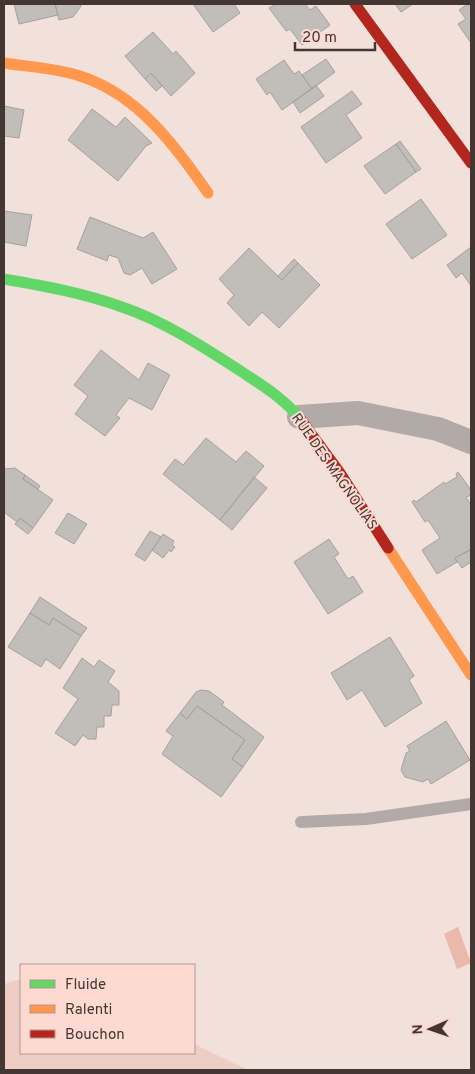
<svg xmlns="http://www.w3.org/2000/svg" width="475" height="1074" font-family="Overpass,sans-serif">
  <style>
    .green { fill: #eecdc4 }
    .water { fill: #ebb9ab }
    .building { fill: #c1beb9; stroke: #a4a29d }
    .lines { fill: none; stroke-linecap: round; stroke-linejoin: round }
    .lane { stroke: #b1aaa7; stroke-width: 12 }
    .street { stroke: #b1aaa7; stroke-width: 24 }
    .fast { stroke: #63d668; stroke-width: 11 }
    .slow { stroke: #ff974d; stroke-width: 11 }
    .jam { stroke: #b3261e; stroke-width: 11 }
    .labels { text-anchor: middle; stroke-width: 4; stroke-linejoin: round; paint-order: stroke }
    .street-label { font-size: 14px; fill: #433633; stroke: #fcdad1 }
  </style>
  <rect width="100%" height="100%" fill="#f2e0db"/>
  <path class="green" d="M21,979V1053H194V1044L248,1070H4V984Z"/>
  <path class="water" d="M458,927L471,963L457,969L444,934Z"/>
  <path class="building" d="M14,4H55L58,15L19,24Z
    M55,4H81V6L73,17L59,20Z
    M193,4H234L240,13L213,32Z
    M276,4H305L310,10L316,6L330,25L302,45L290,29L286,31L269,8Z
    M395,4H413L401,12Z
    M468,4H471V43L458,24L466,19L459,10Z
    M153,32L173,54L176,51L195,73L171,96L151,73L145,79L125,56Z
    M326,59L335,72L312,89L302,75Z
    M284,60L294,74L299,71L312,89L282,110L270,92L267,95L256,79Z
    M151,73L162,86L156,91L145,79Z
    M316,85L324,96L300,113L293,102Z
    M352,91L362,104L346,115L362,138L326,163L301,127Z
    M4,106L24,110L19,138L4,136Z
    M92,109L116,127L125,117L152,143L146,146L118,181L68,140Z
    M400,141L421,169L416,172L396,144Z
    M396,144L416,172L385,194L364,166Z
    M421,199L447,235L412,259L386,224Z
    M4,211L32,215L26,246L4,242Z
    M90,217L143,238L153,232L177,269L152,284L142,268L130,275L124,273L118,258L109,255L107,261L77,249Z
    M471,247V286L462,273L456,278L447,265Z
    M249,248L282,280L298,263L320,285L279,328L262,312L249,326L227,303L234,295L219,279Z
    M294,259L298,263L282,280L278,276Z
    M101,350L139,380L148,363L170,375L152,410L129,398L116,415L120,418L105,436L75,414L88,396L74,385Z
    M206,438L236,462L246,451L264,466L220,520L163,474L175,459L183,465Z
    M15,468L25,475L23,479L53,500L33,528L20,518L17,522L4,512V469Z
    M458,472L471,490V495L466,497L471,505V550L455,558L457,562L437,574L422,550L440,538L428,520L425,522L412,502L414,500L416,502L444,482L445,484L457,477L456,474Z
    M25,475L40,486L38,489L23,479Z
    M254,477L267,488L232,530L220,520Z
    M68,513L87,524L74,544L55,533Z
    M20,518L33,528L28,534L15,524Z
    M150,531L161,537L145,561L135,555Z
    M163,534L174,541L172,545L175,547L171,552L169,550L163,558L152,550Z
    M329,539L339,554L334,557L348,579L353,576L363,592L328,614L294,562Z
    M471,549V562L462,568L455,558Z
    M40,597L87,628L81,636L53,618L49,625L30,613Z
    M30,613L49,625L53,618L81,636L60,669L46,659L41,667L8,647Z
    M390,637L414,676L409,680L422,703L385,727L362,690L347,700L331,673Z
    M82,658L94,667L99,660L115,671L108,682L119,691V705H112L111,716H104V727H97L96,739H88L83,735L75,746L55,733L78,699L63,688Z
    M201,690L209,691L224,702L222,705L264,737L243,767L232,759L245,740L197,706L187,719L180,713L196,692Z
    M197,706L245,740L232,759L243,767L221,797L162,754L173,736L166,731L180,713L187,719Z
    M446,721L470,760L431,784L428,779L423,782L405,777L401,770L406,753L410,751L407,746Z"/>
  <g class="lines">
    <path class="lane" d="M301,822L366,819L471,804"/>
    <path class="street" d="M299,417L358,413L438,429L471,442"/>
    <path class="fast" d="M4,279C44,286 84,293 122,307C164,321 205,348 242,372C263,386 285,399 301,420"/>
    <path class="slow" d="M4,63C29,67 56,68 80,76C139,95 174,145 208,193
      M388,548L471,675"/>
    <path class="jam" d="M355,4L471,163
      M301,420L340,473L388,548"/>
  </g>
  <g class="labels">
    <g class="street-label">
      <text transform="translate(335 471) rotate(55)" y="5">RUE DES MAGNOLIAS</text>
    </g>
  </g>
  <rect width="475" height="1074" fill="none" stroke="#433633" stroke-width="10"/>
  <rect x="20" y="964" width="175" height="90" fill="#fcdad1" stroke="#b29892"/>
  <rect x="30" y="980" width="25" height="8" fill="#63d668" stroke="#b29892"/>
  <text x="65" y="989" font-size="15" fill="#433633">Fluide</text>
  <rect x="30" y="1005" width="25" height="8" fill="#ff974d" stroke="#b29892"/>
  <text x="65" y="1014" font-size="15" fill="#433633">Ralenti</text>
  <rect x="30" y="1030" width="25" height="8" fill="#b3261e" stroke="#b29892"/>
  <text x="65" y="1039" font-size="15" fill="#433633">Bouchon</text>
  <g transform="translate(430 1029) rotate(268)" stroke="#fcdad1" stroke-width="4" paint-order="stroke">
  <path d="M0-4L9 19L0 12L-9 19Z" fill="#433633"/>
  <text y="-8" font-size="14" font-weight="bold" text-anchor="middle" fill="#433633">N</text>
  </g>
  <path d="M295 42v8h80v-8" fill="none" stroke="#433633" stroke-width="2.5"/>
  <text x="302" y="42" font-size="15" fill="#433633" stroke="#fcdad1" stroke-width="4" paint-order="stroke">20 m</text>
</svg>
